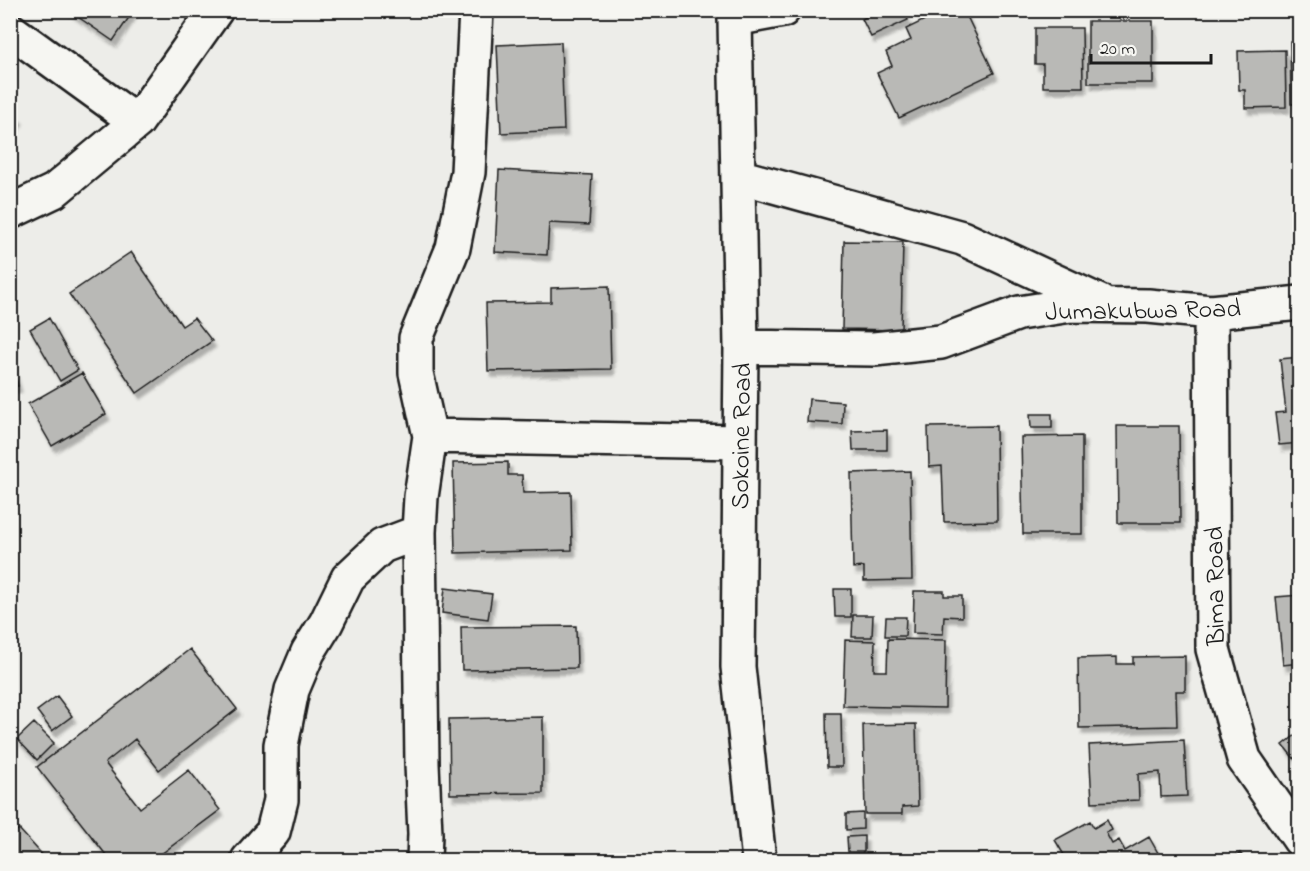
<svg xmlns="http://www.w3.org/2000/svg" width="1310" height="871" font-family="'Indie Flower',sans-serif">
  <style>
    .building { fill: #b9b9b6; stroke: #1c1c1c; stroke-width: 1.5; filter: url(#shadow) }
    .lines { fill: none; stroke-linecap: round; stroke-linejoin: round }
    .minor-casing { stroke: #1c1c1c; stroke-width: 38 }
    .minor { stroke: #f6f6f2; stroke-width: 33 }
    .labels { text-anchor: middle; stroke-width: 4.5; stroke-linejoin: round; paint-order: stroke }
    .street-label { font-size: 26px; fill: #1c1c1c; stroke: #f6f6f2 }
  </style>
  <defs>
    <filter id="shadow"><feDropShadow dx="3.5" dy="6" stdDeviation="1.5" flood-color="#0004"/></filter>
  </defs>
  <rect width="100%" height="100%" fill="#edede9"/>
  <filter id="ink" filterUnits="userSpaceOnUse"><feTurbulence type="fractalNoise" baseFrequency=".0167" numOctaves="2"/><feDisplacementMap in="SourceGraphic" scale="12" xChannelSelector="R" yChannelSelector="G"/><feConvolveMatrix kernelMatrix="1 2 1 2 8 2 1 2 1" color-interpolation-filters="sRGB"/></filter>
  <g filter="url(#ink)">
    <path class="building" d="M68,10H134L113,41Z
      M879,10H903L908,20L871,37L862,19Z
      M945,10H964L994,73L899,118L877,73L892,66L886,52L911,40L906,29Z
      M1088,21H1153V83H1088Z
      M1035,28H1082L1083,87H1043V64H1035Z
      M561,42L564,130L501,133L497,45Z
      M1290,42H1300V104H1291Z
      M1285,50L1286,107L1245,108V90H1239L1238,51Z
      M10,112L19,118L10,131Z
      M499,170L592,175L589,225L549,223L547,255L495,252Z
      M844,241L903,242L901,330L842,329Z
      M131,252L182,326L194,318L212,341L137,393L69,294Z
      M609,286L611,369L488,371L486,303L551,302V288Z
      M49,318L78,370L60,381L30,329Z
      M1300,357V443L1279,445L1275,413L1286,412L1280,359Z
      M10,358L18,386L10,388Z
      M82,373L106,414L52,446L28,404Z
      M809,399L843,402L842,424L807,422Z
      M1030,414H1052V428H1031Z
      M996,426L997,521L944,522L942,466L929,467L928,427Z
      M1117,426H1179L1180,523H1118Z
      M887,430V450H853L852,431Z
      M1082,436V534H1023L1021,437Z
      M508,462V475H522L523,493L571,492L572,550L455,553L453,463Z
      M910,471L912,580L864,581V567L853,568L851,473Z
      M445,588L492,594L488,619L442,613Z
      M834,589H851V617H835Z
      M914,591H944V596H962V617L944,616L943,634L913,633Z
      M1300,595V663L1283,665L1276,597Z
      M853,615H873L872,637H852Z
      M886,617H906L905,636H885Z
      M576,626L577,668L462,670L461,627Z
      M888,639L946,640L945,708L843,706L845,640L875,641L874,671H887Z
      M190,649L237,709L159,770L135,739L105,763L140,808L189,770L220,810L153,860H110L37,767Z
      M1185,656V691H1176L1177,726L1079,728L1078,658L1117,657V664H1133V657Z
      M57,696L72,716L52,731L37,711Z
      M826,713H841L842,767H827Z
      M543,717V793L450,794L449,719Z
      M34,723L54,743L37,760L17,739Z
      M916,724L918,806L902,807V814H865L863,725Z
      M1298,733L1300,735V766L1283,745Z
      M1184,740L1187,796L1161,797L1160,772L1138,774L1139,800L1092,802L1089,745Z
      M863,813V829L846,830V814Z
      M1107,820L1112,830L1106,833L1112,844L1119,840L1125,851L1149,837L1162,860H1067L1055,840L1090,821L1094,828Z
      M19,829L47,860H10V836Z
      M864,836V852H848L847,837Z
      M1240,853L1246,860H1229Z
      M603,854L604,860H508Z"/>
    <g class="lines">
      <g class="minor-casing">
        <path id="minor" d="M734,10L735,19L741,347L738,667L759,860
          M735,19L783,10
          M10,30L137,122
          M738,176L962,238L1100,302
          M10,212L54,191L137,122L216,10
          M1211,312L1213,649L1244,759L1300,840
          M741,347L874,349L941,342L1019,313L1071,305L1148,306L1211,312L1300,303
          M430,436L739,442
          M248,860L273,832L281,800V745L292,690L308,652L326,623L348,578L382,546L419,532
          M424,860L425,834L422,764L419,532L421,497L430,436L416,373V338L453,248L468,172L476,10"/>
      </g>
      <use href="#minor" class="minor"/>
    </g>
  </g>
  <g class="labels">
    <g class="street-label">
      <text transform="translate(1143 309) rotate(-1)" y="9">Jumakubwa Road</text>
      <text transform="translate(740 436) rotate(-89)" y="9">Sokoine Road</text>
      <text transform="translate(1214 586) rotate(-91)" y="9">Bima Road</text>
    </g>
  </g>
  <rect width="1310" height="871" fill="none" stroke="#f6f6f2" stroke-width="36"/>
  <rect x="18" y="18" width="1274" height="835" fill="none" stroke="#1c1c1c" stroke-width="2" filter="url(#ink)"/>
  <path d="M1091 54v9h120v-9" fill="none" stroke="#1c1c1c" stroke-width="3"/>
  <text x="1100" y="54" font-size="18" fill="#1c1c1c" stroke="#f6f6f2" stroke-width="4.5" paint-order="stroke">20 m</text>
</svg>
